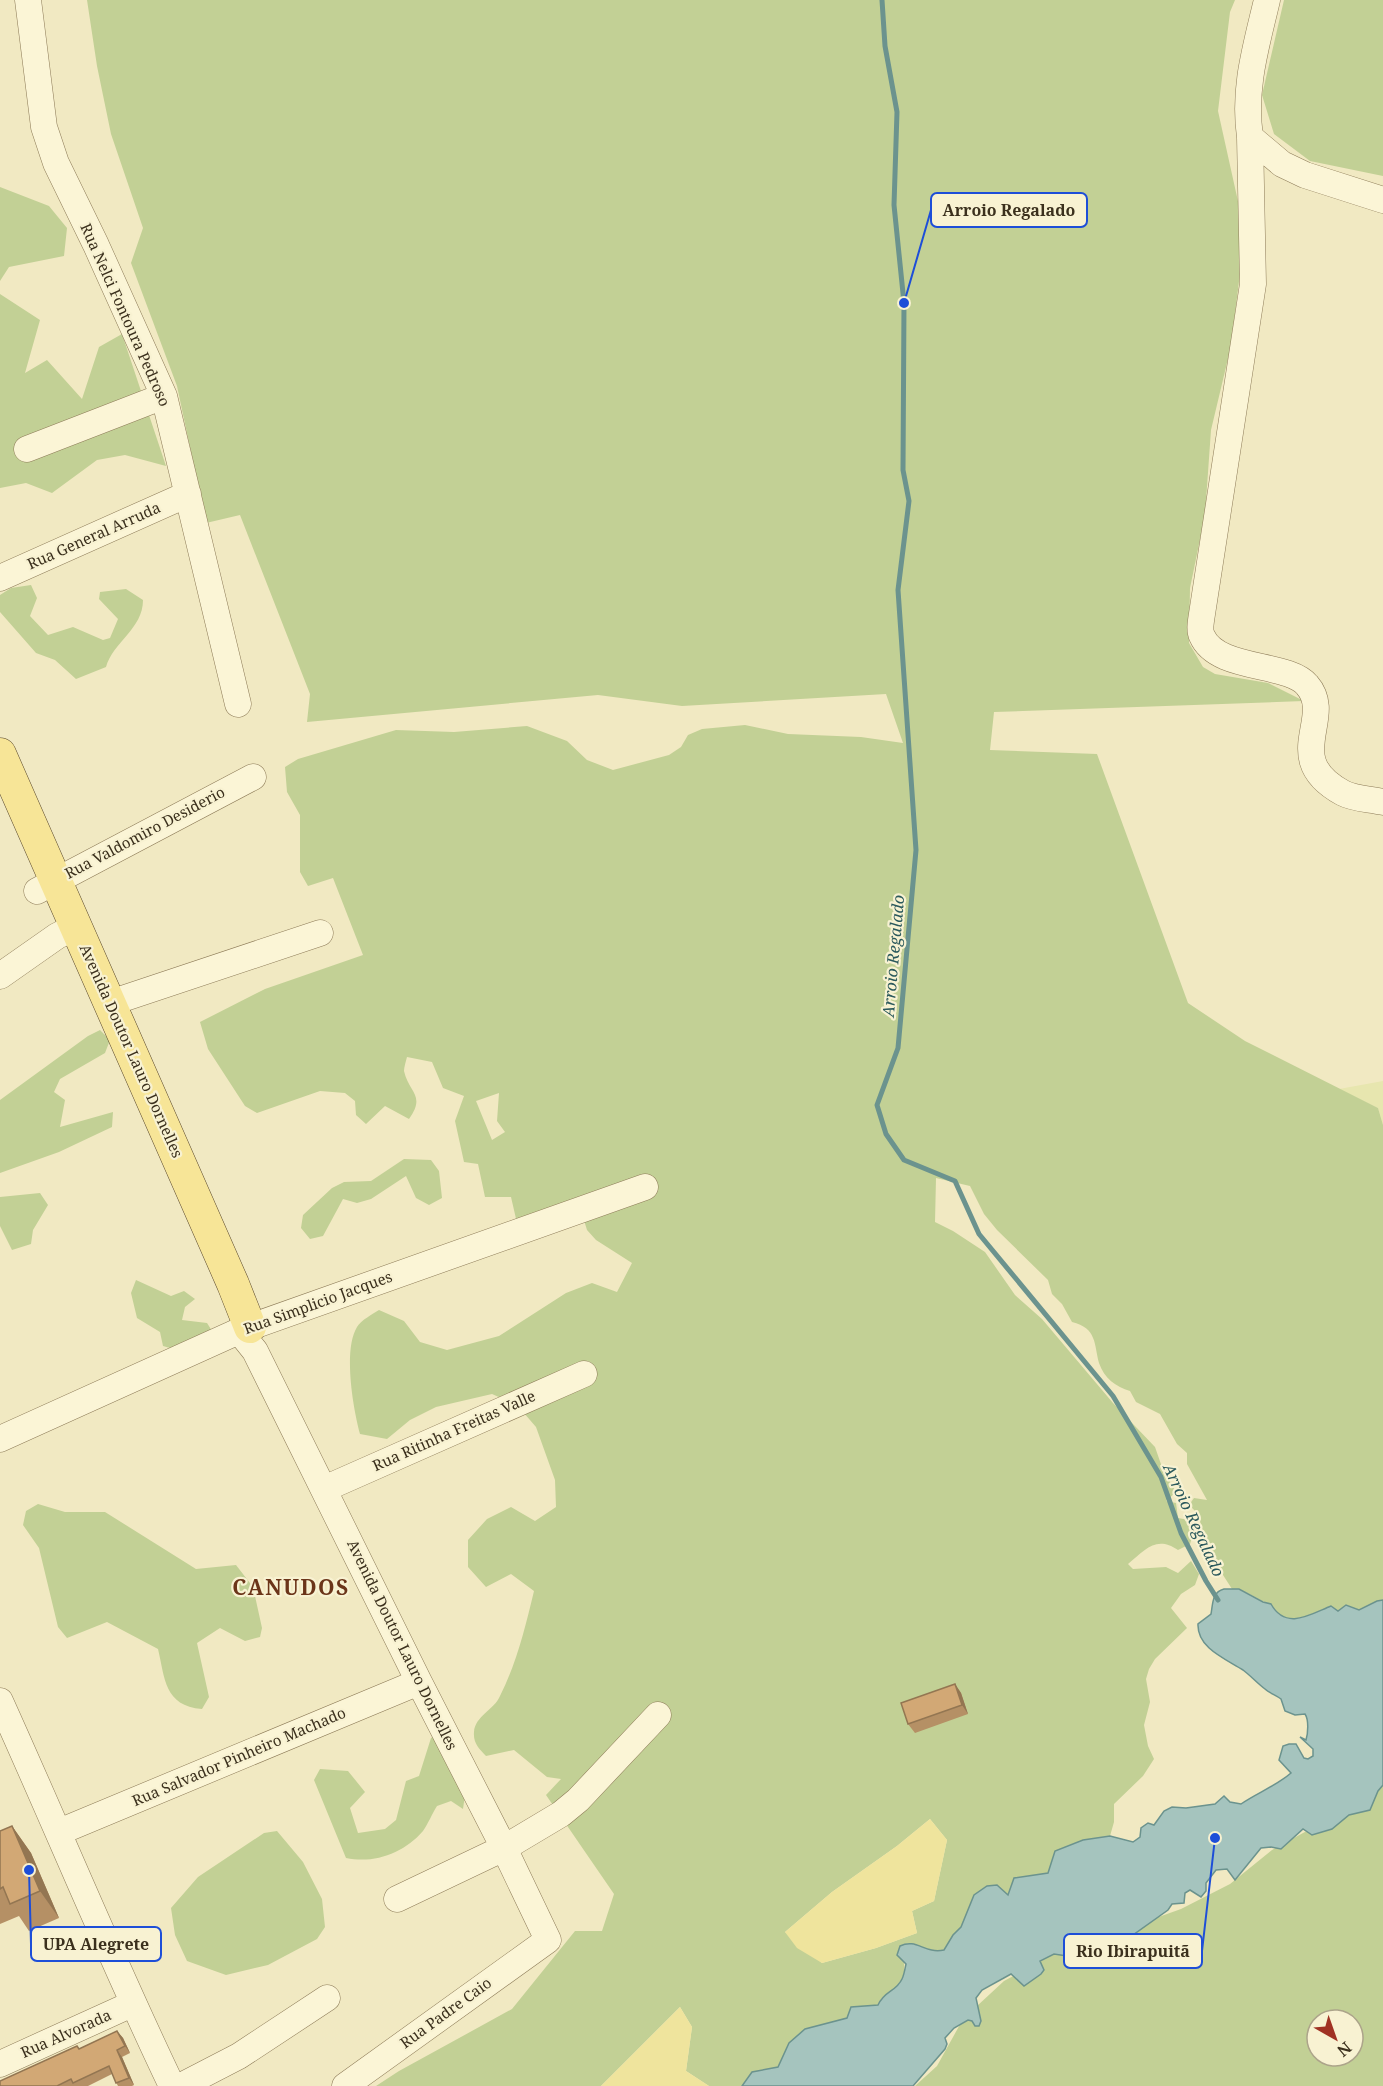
<svg xmlns="http://www.w3.org/2000/svg" width="1383" height="2086" font-family="'Noto Serif',serif">
  <style>
    .farmland { fill: #e7e6af }
    .green { fill: #c2d095; fill-rule: evenodd }
    .sand { fill: #efe49d }
    .water { fill: #a5c4be; stroke: #6b938e; stroke-width: 1.5 }
    .lines { fill: none; stroke-linecap: round; stroke-linejoin: round }
    .stream { stroke: #6b938e; stroke-width: 5 }
    .minor-casing { stroke: #8d7b58; stroke-width: 27 }
    .major-casing { stroke: #5a482c; stroke-width: 33 }
    .minor { stroke: #fbf5d6; stroke-width: 26 }
    .major { stroke: #f7e597; stroke-width: 32 }
    .wall { fill: #b59065 }
    .shaded-wall { fill: #937652 }
    .building { fill: #d2a875; stroke: #937652; stroke-width: 1.5 }
    .labels { text-anchor: middle; stroke-width: 4.5; stroke-linejoin: round; paint-order: stroke }
    .street-label { font-size: 15px; fill: #3b301d; stroke: #f8f2d2 }
    .water-label { font-size: 16px; font-style: italic; fill: #2b595c; stroke: #f8f2d2 }
    .district-label { font-size: 21px; font-weight: bold; letter-spacing: 1.5px; fill: #6b3519; stroke: #f8f2d2 }
    .leader { fill: none; stroke: #1d4ed8; stroke-width: 2 }
    .callout-dot { fill: #1d4ed8; stroke: #f8f2d2; stroke-width: 2 }
    .callout { fill: #f8f2d2; stroke: #1d4ed8; stroke-width: 2 }
    .callout-label { font-size: 16px; text-anchor: middle; font-weight: bold; fill: #3b301d }
  </style>
  <rect width="100%" height="100%" fill="#f1e9c2"/>
  <path class="farmland" d="M1383,1081V1125L1378,1108L1339,1089Z"/>
  <path class="green" d="M87,0H1235L1230,12L1218,111L1245,233L1231,346L1211,430L1205,515L1190,588L1189,643L1203,667L1215,674L1268,683L1304,701L994,712L990,750L1097,754L1188,1003L1245,1041L1378,1108L1383,1125V1600L1377,1601L1359,1610L1346,1605L1338,1611L1331,1606C1310,1614 1286,1631 1271,1604C1258,1601 1247,1589 1232,1589L1223,1575L1208,1541L1200,1535C1202,1521 1200,1515 1189,1505L1194,1498L1207,1500L1187,1464V1453L1177,1444L1160,1414L1136,1402L1130,1391C1116,1387 1104,1378 1099,1363C1094,1344 1097,1328 1072,1322L1062,1304L1052,1294L1048,1280L997,1230L984,1214L970,1186L936,1178L935,1222L953,1231L985,1252L1015,1295L1042,1319L1113,1403L1155,1447L1163,1470L1176,1492L1166,1501L1176,1503L1178,1518L1189,1520L1193,1534L1190,1544L1178,1550C1156,1535 1145,1550 1128,1564L1133,1569L1166,1567L1178,1573L1191,1561L1199,1574L1195,1585L1181,1594L1171,1608L1187,1628L1155,1659L1149,1669L1146,1679L1150,1702L1144,1725L1148,1746L1154,1759L1143,1776L1114,1804V1822L1110,1836L1083,1840L1048,1873L1014,1878L1008,1896L997,1885L987,1886L974,1895L961,1927L953,1935L944,1950C924,1954 917,1938 900,1946C906,1963 908,1979 891,1991C884,1996 882,1996 878,2005L851,2007L848,2018L805,2029L789,2043L778,2067L752,2072L742,2086H709L686,2071L692,2027L680,2007L601,2086H376L399,2071L512,2009L575,1931H602L614,1894L546,1795L561,1779L547,1777L514,1750L486,1756C479,1749 473,1743 474,1732C475,1716 494,1710 500,1696C517,1662 525,1628 534,1591L511,1574L486,1587L468,1567V1540L487,1519L511,1507L535,1521L556,1507L555,1480L536,1427L517,1405L492,1394L436,1407L410,1420L387,1439L360,1434C353,1408 343,1350 357,1327C361,1320 373,1314 379,1310L404,1321L420,1342L447,1350L499,1336L566,1293L592,1283L617,1292L632,1263L596,1240L587,1230L583,1217L517,1223L511,1197H485L478,1164L464,1162L455,1121L464,1096L443,1088L432,1062L407,1057C406,1061 404,1067 404,1071C409,1093 426,1095 409,1119L385,1106L366,1124L356,1115L355,1101L345,1093L320,1091L257,1113L245,1106L208,1049L200,1022L265,989L363,955L333,878L308,886L300,872V815L287,792L285,767L298,759L396,730L454,732L527,726L567,741L587,760L613,770L669,755L681,747L688,735L702,729L745,725L788,734L861,737L903,743L886,694L682,706L598,695L307,722L310,694L240,515L206,523L177,386L131,263L143,228L111,134L97,66ZM499,1093L497,1121L505,1132L492,1140L476,1101ZM930,1819L947,1840L934,1901L912,1911L917,1933L876,1948L822,1963L785,1932L832,1892L897,1846Z
    M1284,0H1383V176L1310,161L1274,134L1262,95Z
    M0,187L49,206L67,228L64,256L9,267L0,281Z
    M0,294L40,320L25,373L47,360L82,399L99,347L122,334L166,466L125,455L97,460L52,493L26,483L0,488Z
    M31,585L37,598L30,616L48,635L73,627L103,640L110,638L118,619L99,599L100,592L126,589L143,600C143,629 113,642 106,667L76,679L55,660L36,653L0,612V595L11,588Z
    M100,1030L110,1040L105,1053L60,1079L54,1092L65,1100L60,1127L113,1112L112,1127L59,1152L0,1173V1100L88,1036Z
    M404,1159L431,1160L439,1171L442,1198L429,1205L416,1198L406,1176L371,1199L357,1203L343,1199L323,1236L310,1239L301,1228L303,1215L332,1188L344,1182L371,1181Z
    M40,1193L48,1205L33,1230L31,1244L12,1250L0,1226V1197Z
    M136,1280L171,1296L184,1291L195,1299L185,1307L182,1320L207,1323L214,1334L177,1350L163,1346L160,1332L137,1318L131,1293Z
    M38,1504L65,1512H105L196,1569L236,1565L253,1587L262,1628L260,1637L245,1641L220,1628L197,1643L209,1697L202,1709C164,1706 165,1678 158,1649L107,1622L67,1638L58,1627L39,1548L23,1525L26,1511Z
    M443,1731L465,1795L463,1809L451,1801L437,1806C432,1814 428,1824 423,1831C404,1853 375,1864 346,1858L314,1780L320,1769L348,1771L365,1792L350,1808L358,1833L385,1829L396,1820L406,1781L419,1776L431,1738Z
    M1383,1783V2086H915L937,2066L963,2019L1004,1981L1052,1955L1181,1909L1230,1884L1272,1850L1345,1810ZM1317,2020H1353V2056H1317Z
    M277,1831L303,1862L322,1899L325,1927L317,1939L268,1965L226,1975L187,1961L175,1935L171,1908L198,1877L264,1833Z"/>
  <path class="sand" d="M930,1819L947,1840L934,1901L912,1911L917,1933L876,1948L822,1963L797,1948L785,1932L832,1892L897,1846Z
    M680,2007L692,2027L686,2071L709,2086H601Z"/>
  <path class="water" d="M1224,1589H1239L1263,1602L1271,1604C1286,1631 1311,1614 1331,1606L1338,1611L1346,1605L1359,1610L1377,1601L1383,1600V1785L1378,1791L1370,1810L1349,1815L1332,1829L1312,1835L1303,1829L1281,1849L1271,1847L1261,1848L1235,1880L1227,1869L1216,1870L1206,1883V1891L1201,1897L1190,1890L1185,1893L1184,1903L1172,1904L1168,1910L1130,1937L1067,1956L1054,1954L1040,1961L1044,1970L1041,1974L1024,1986L1011,1974L982,1990L976,1998L981,2021L979,2026H975L972,2021L968,2020L954,2028L945,2038L947,2044L945,2049L913,2086H742L752,2072L778,2067L789,2043L805,2029L847,2018L851,2007L878,2005C885,1990 896,1992 902,1979C904,1975 905,1969 906,1964L897,1955L900,1946C917,1938 924,1954 944,1950L953,1935L961,1927L974,1895L987,1886L997,1885L1008,1895L1014,1878L1048,1873L1055,1851L1083,1840L1110,1836L1133,1842L1140,1837L1141,1828L1148,1823L1154,1825L1164,1811L1172,1807L1186,1808L1215,1804L1224,1796L1230,1802L1241,1804C1257,1793 1276,1786 1291,1773L1279,1760L1283,1746L1289,1744H1296L1304,1758L1308,1759L1313,1756V1749L1300,1737L1306,1740C1308,1733 1309,1720 1305,1714L1295,1715L1285,1711L1281,1699C1276,1695 1269,1693 1265,1689C1257,1683 1251,1676 1243,1670C1226,1659 1197,1648 1198,1624L1211,1614C1213,1603 1212,1592 1224,1589Z"/>
  <g class="lines">
    <path class="stream" d="M882,0L885,46L897,112L894,205L904,303L903,470L909,501L898,590L916,850L898,1048L877,1105L886,1134L904,1160L955,1181L979,1234L1113,1396L1161,1477L1181,1533L1206,1581L1218,1600"/>
    <g class="minor-casing">
      <path id="minor" d="M28,0L44,127L56,163L96,245L164,396L238,704
        M1267,0C1256,47 1243,88 1250,137L1282,164L1305,175L1383,200
        M1250,137L1253,284L1202,614C1201,621 1199,630 1202,636C1217,671 1288,662 1307,685C1336,718 1279,758 1343,793C1354,799 1371,799 1383,802
        M27,449L164,396
        M0,578L188,494
        M37,891L253,777
        M0,976L57,936L77,926
        M110,1003L320,933
        M239,1331L255,1351L419,1682L504,1848L548,1940L345,2086
        M0,1439L239,1331L645,1187
        M324,1489L584,1374
        M0,1701C58,1829 111,1959 172,2086
        M59,1832L419,1682
        M397,1899L504,1848L561,1814L578,1800L658,1715
        M0,2064L132,2004
        M181,2086L239,2056L327,1998"/>
    </g>
    <g class="major-casing">
      <path id="major" d="M0,754L233,1284L250,1327"/>
    </g>
    <use href="#minor" class="minor"/>
    <use href="#major" class="major"/>
  </g>
  <path class="wall" d="M955,1684L961,1693L968,1714L915,1733L908,1724Z
    M12,1826L31,1853L59,1918L29,1931L19,1916L0,1924V1831Z
    M117,2031L123,2038L130,2053L122,2057L134,2085L132,2086H118L112,2074L88,2086H0Z"/>
  <path class="shaded-wall" d="M955,1684L961,1693L968,1714L962,1705Z
    M12,1826L31,1853L59,1918L40,1891Z
    M117,2031L123,2038L130,2053L125,2046Z
    M117,2050L122,2057L134,2085L129,2078Z"/>
  <path class="building" d="M955,1684L962,1705L908,1724L901,1703Z
    M12,1826L40,1891L10,1904L3,1887L0,1889V1831Z
    M117,2031L125,2046L117,2050L129,2078L116,2083L109,2066L73,2083L71,2079L57,2086H0V2081L77,2046L79,2049Z"/>
  <g class="labels">
    <g class="street-label">
      <text transform="translate(125 315) rotate(66)" y="5">Rua Nelci Fontoura Pedroso</text>
      <text transform="translate(94 536) rotate(-24)" y="5">Rua General Arruda</text>
      <text transform="translate(145 833) rotate(-28)" y="5">Rua Valdomiro Desiderio</text>
      <text transform="translate(131 1051) rotate(66)" y="5">Avenida Doutor Lauro Dornelles</text>
      <text transform="translate(318 1303) rotate(-20)" y="5">Rua Simplicio Jacques</text>
      <text transform="translate(454 1431) rotate(-24)" y="5">Rua Ritinha Freitas Valle</text>
      <text transform="translate(402 1645) rotate(64)" y="5">Avenida Doutor Lauro Dornelles</text>
      <text transform="translate(239 1757) rotate(-23)" y="5">Rua Salvador Pinheiro Machado</text>
      <text transform="translate(446 2013) rotate(-36)" y="5">Rua Padre Caio</text>
      <text transform="translate(66 2034) rotate(-24)" y="5">Rua Alvorada</text>
    </g>
    <g class="water-label">
      <text transform="translate(893 956) rotate(-85)" y="6">Arroio Regalado</text>
      <text transform="translate(1194 1520) rotate(65)" y="6">Arroio Regalado</text>
    </g>
    <g class="district-label">
      <text x="291" y="1595">CANUDOS</text>
    </g>
  </g>
  <path class="leader" d="M904 303L931 210M29 1870L31 1944M1215 1838L1202 1951"/>
  <g class="callout-dot">
    <circle cx="904" cy="303" r="6"/>
    <circle cx="29" cy="1870" r="6"/>
    <circle cx="1215" cy="1838" r="6"/>
  </g>
  <g class="callout">
    <rect x="931" y="193" width="156" height="34" rx="6"/>
    <rect x="31" y="1927" width="130" height="34" rx="6"/>
    <rect x="1064" y="1934" width="138" height="34" rx="6"/>
  </g>
  <g class="callout-label">
    <text x="1009" y="216">Arroio Regalado</text>
    <text x="96" y="1950">UPA Alegrete</text>
    <text x="1133" y="1957">Rio Ibirapuitã</text>
  </g>
  <g transform="translate(1335 2038) rotate(140)"><circle r="28" fill="#f8f2d2" stroke="#aca48a" stroke-width="1.5"/>
  <path d="M0-4.5L10 22L0 15L-10 22Z" fill="#a03223"/>
  <text y="-9" font-size="16" font-weight="bold" text-anchor="middle" fill="#3b301d">N</text>
  </g>
</svg>
